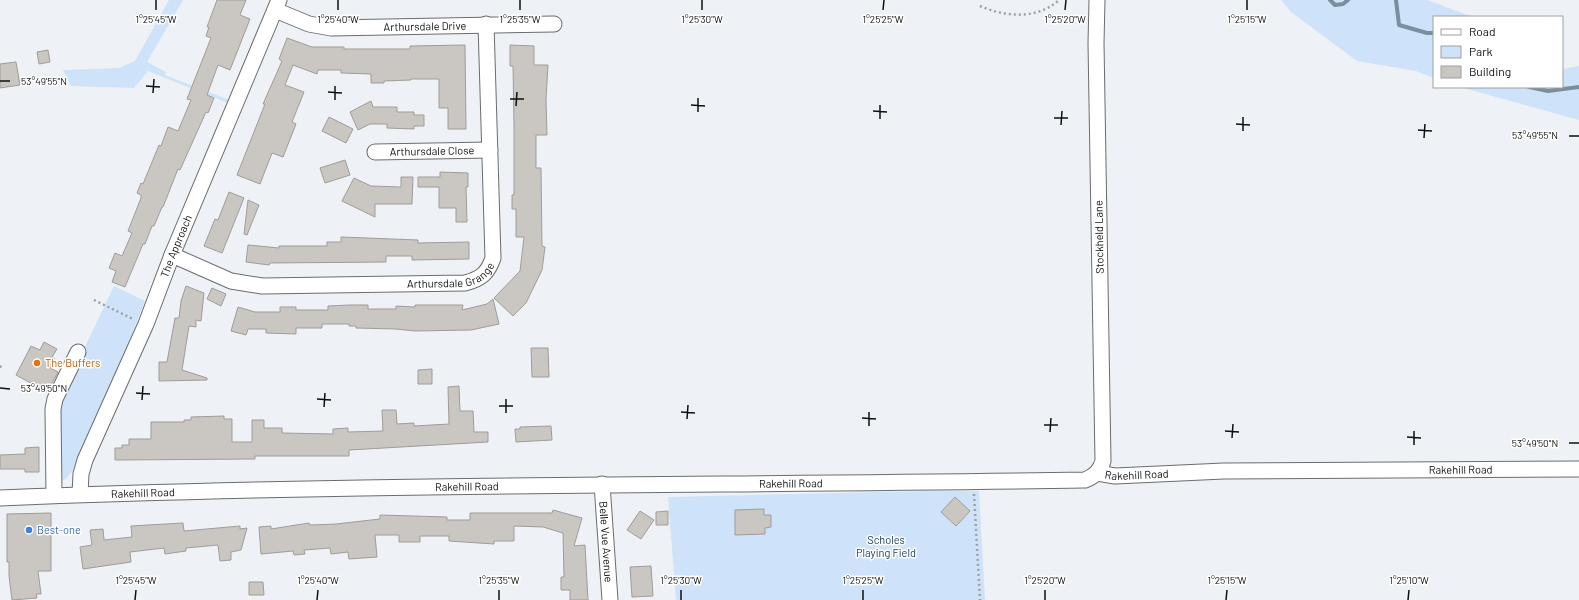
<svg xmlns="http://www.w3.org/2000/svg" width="1579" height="600" font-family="Barlow,sans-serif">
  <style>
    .green { fill: #cee2f9 }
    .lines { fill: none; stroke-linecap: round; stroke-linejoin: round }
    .stream { stroke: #7a8f9d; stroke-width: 4 }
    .building { fill: #cac6c2; stroke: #a09c98 }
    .minor-casing { stroke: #696c70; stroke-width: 17 }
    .path { stroke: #9ea1a4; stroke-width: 2.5; stroke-dasharray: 2 3; stroke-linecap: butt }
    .minor { stroke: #fff; stroke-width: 15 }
    .ticks { fill: none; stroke: #0e0f10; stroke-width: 1.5 }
    .food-dot { fill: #e8710a; stroke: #fff; stroke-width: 1.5 }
    .shop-dot { fill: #3f7fe0; stroke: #fff; stroke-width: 1.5 }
    .labels { text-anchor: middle; stroke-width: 3; stroke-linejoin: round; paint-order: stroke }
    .street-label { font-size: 11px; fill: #0e0f10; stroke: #fff }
    .food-label { font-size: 11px; fill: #c56008; stroke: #fff; text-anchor: start }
    .shop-label { font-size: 11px; fill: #366cbe; stroke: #fff; text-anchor: start }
    .park-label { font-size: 11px; fill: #16385a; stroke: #fff }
    .ticks-label { font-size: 10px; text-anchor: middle; fill: #0e0f10; stroke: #fff; stroke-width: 3; stroke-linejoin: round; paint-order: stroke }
  </style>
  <rect width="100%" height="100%" fill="#eef2f6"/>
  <path class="green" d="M169,0H183L147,62L166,72L165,75L229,100L228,103L148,71L134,88L71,86L63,70L119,68L135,61Z
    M1281,0H1427L1473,17H1434V78L1416,71L1357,61L1291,12Z
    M1579,66V120L1460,87H1562V69Z
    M114,286L145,301L115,376L73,470L66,479L61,481L58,409L72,374Z
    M925,491H979L985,600H676L668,497Z"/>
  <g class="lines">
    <path class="stream" d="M1330,0L1335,5L1343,4L1348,0
      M1396,0L1399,25L1427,33H1434
      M1529,87L1548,91L1579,87"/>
  </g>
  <path class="building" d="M217,0H246L240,15L250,19L230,70L218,65L207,95L214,98L208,113L206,112L180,170L178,169L163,207H162L154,226H152L145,244H143L125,287L112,282L116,271L109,268L115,253L122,256L132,233L128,231L141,198V195L137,193L141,183L143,184L159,145L161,146L168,127L178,131L191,100L187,99L211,38L206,36L209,27H207Z
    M287,38L312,47H344V49H410V46L465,45L466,129H448V108H439V79H411V80L384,81V83H371V74L341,73V70H318L317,74L293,65L285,85L304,92L292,122L296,124L283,157L272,153L260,184L237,175L265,104H263L282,61L279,59Z
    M510,45L534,46V65H548L546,100L547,135H536V168H541L542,246L545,247L542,270L526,303L513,316L494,298L520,271L524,237H516V209H512V195H514V125L513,66H510Z
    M48,50L50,62L39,64L37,52Z
    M16,62L20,85L0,88V64Z
    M371,101L373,107H397V112H414V115H424V126H414V129L387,128V124H370L358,130L350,112Z
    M329,117L353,129L346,143L322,131Z
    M345,160L350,175L325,183L320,168Z
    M440,172L468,173V187H466L467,222H456V208H439V187H418V177H440Z
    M401,177H413L412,204H375V217L342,201L354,178L371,186L401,187Z
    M229,192L244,198L222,253L204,246L215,219L218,220Z
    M248,200L259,205L247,235L244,234Z
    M341,237L418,240V243L469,242V259L412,260V256H386V262L270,263L269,265L246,262L248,245L279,248V246H327V242H341Z
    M186,286L204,293L201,321L196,320V327L189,326L182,370L207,378V380L159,381V362H167L175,318H179L181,301Z
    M212,288L226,294L221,306L207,299Z
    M493,299L499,324L471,330L415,331L396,329L356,328V326H349V324H322V328H296V334L266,333V329H248L246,335L231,331L238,307L255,312H280V307H296V310H328V306L349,305H368V309H396V306L415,307V305H463L462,310L487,304Z
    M44,342L57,349L52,357L55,359L50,368L58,372L47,392L16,375L31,346L40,350Z
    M531,348H548L549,377H532Z
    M432,369V384H418V370Z
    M459,386L460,411H473L474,432H488V442L349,450V456H255V459L115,460V448H122V445H129V439H151V422H184V420H191V417L224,416V419H232V442H252V420H264V428H282V433L333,434V429L348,428V432L383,431L382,410H396L397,424L414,423V426L449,424L448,387Z
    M551,426L552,440L516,442L515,429H520V427Z
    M39,447V472H25V469H0V455L25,454V448Z
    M955,497L970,511L956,526L941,512Z
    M764,509V515H771V527L765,528V534L735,535V510Z
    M553,510L582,518L574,546L585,545L588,600H570V590H561V577H564L563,533L543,527L514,526V541H494V544L449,541V536H420V542H399V535H375L377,557L349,559L348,552L331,554L330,548L304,550L305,554L294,555L293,551L261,554L259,527L271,526V529L309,523L310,525L336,524L380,519V515L447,517V520H470V513H552Z
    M640,511L654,520L641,539L627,530Z
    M668,511V525H656V512Z
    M51,513V571H38L41,594H36L37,598L12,600L9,576V562H7V514Z
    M183,523L184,531L240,526V529L247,528L241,550L231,552V560L220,561L218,545L186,548V551L165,554L164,548L130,552L131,562L83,569L80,547L92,545L90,530L103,529L104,540L132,537L131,526Z
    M651,566L653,596L632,597L630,567Z
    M249,582H263L264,595H249Z"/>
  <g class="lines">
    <g class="minor-casing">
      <g id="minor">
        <path id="s1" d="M275,10L309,24L331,28L554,24"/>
        <path id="s2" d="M375,152L490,150"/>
        <path id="s3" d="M172,255L231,281L262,286L465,283C481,279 488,273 493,258L486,24"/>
        <path id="s4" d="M1097,473L1115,476L1224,471L1579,469"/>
        <path id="s5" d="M602,484L610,600"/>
        <path id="s6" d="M80,494L81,474L85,460L146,324L172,255L279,0"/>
        <path d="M54,495L53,409L55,399L78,352"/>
        <path id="s7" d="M0,498C362,483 724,486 1085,480C1095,476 1100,471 1103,461L1096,43L1097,0"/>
      </g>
    </g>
    <path class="path" d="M980,6C1005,17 1037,20 1059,0
      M94,300L133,319
      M0,366L3,369
      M974,494L980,600"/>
    <use href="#minor" class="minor"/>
  </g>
  <path class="ticks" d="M156,10V0M338,10V0M520,10V0M702,10V0M883,10L884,0M1065,10L1066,0M1247,10V0M0,81H10M146,86L160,87M328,92L342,93M153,93L154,79M510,99H524M335,100V86M691,105L705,106M516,106L517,92M873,111L887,112M698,112V98M1054,118H1068M880,119V105M1236,124L1250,125M1061,125L1062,111M1418,130L1432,131M1243,131V117M1569,136H1579M1424,138L1425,124M0,388L10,389M136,393L150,394M317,399L331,400M142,400L143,386M499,406H513M324,407L325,393M681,412L695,413M506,413V399M862,418L876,419M687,419L688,405M1044,425H1058M869,426V412M1225,431L1239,432M1050,432L1051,418M1407,437L1421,438M1232,438L1233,424M1569,443H1579M1414,445V431M135,600L136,590M317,600L318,590M499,600V590M681,600V590M863,600V590M1045,600V590M1226,600L1227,590M1408,600L1409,590"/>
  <circle class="food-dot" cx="37" cy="363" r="4"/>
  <circle class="shop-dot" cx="29" cy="530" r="4"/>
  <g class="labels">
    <g class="street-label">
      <text dy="4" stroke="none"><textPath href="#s1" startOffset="153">Arthursdale Drive</textPath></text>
      <text dy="4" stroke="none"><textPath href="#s2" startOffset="57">Arthursdale Close</textPath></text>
      <text transform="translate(1099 237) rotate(-91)" y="4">Stockheld Lane</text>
      <text dy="4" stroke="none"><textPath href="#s6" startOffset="267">The Approach</textPath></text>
      <text dy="4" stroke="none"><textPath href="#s3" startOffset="287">Arthursdale Grange</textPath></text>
      <text dy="4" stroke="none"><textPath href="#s4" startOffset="364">Rakehill Road</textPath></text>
      <text dy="4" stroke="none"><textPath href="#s4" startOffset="40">Rakehill Road</textPath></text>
      <text dy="4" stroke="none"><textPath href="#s7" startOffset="791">Rakehill Road</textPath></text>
      <text dy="4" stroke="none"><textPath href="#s7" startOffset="467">Rakehill Road</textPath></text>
      <text dy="4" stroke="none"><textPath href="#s7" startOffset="143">Rakehill Road</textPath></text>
      <text dy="4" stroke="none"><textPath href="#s5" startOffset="58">Belle Vue Avenue</textPath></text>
    </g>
    <g class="food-label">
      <text x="45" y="367">The Buffers</text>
    </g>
    <g class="shop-label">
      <text x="37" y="534">Best-one</text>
    </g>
    <g class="park-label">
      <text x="886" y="544">Scholes<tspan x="886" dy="13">Playing Field</tspan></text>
    </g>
  </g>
  <g class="ticks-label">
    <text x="156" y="23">1°25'45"W</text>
    <text x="338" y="23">1°25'40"W</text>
    <text x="520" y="23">1°25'35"W</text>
    <text x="702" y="23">1°25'30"W</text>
    <text x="883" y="23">1°25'25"W</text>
    <text x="1065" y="23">1°25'20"W</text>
    <text x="1247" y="23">1°25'15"W</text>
    <text x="44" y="85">53°49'55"N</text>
    <text x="1535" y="139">53°49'55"N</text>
    <text x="44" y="392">53°49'50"N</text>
    <text x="1535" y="447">53°49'50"N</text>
    <text x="136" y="584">1°25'45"W</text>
    <text x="318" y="584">1°25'40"W</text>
    <text x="499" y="584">1°25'35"W</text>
    <text x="681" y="584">1°25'30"W</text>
    <text x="863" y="584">1°25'25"W</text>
    <text x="1045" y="584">1°25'20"W</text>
    <text x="1227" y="584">1°25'15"W</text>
    <text x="1409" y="584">1°25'10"W</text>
  </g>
  <rect x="1433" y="16" width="130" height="72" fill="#ffffff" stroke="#9f9f9f"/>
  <rect x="1441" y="29" width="20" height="6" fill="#ffffff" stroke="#9f9f9f"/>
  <text x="1469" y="36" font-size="12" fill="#0e0f10">Road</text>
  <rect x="1441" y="46" width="20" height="12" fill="#cee2f9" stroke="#9f9f9f"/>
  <text x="1469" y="56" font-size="12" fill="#0e0f10">Park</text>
  <rect x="1441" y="66" width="20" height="12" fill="#cac6c2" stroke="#9f9f9f"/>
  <text x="1469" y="76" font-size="12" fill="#0e0f10">Building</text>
</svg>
